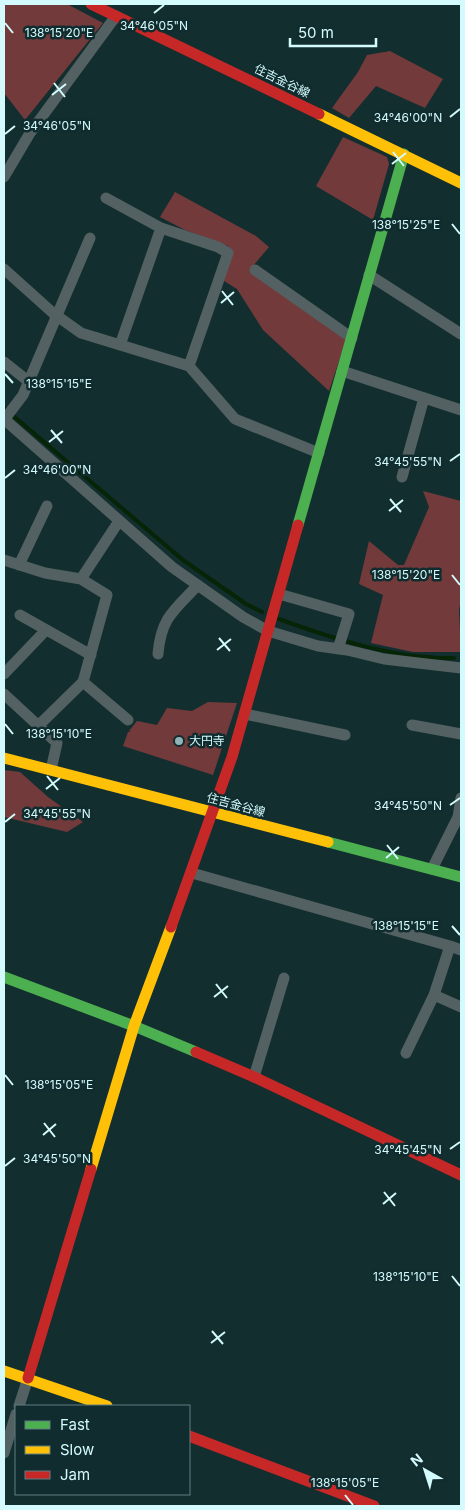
<svg xmlns="http://www.w3.org/2000/svg" width="465" height="1510" font-family="Inter,'Noto Sans JP',sans-serif">
  <style>
    .green { fill: #733a3b }
    .lines { fill: none; stroke-linecap: round; stroke-linejoin: round }
    .stream { stroke: #062406; stroke-width: 4 }
    .street { stroke: #536162; stroke-width: 11 }
    .fast { stroke: #4caf50; stroke-width: 11 }
    .slow { stroke: #ffc107; stroke-width: 11 }
    .jam { stroke: #c62828; stroke-width: 11 }
    .ticks { fill: none; stroke: #d3fbfd; stroke-width: 2 }
    .poi-dot { fill: #90b3b5; stroke: #112c2e; stroke-width: 2 }
    .labels { text-anchor: middle; stroke-width: 5; stroke-linejoin: round; paint-order: stroke }
    .street-label { font-size: 12px; fill: #d3fbfd; stroke: #112c2e }
    .poi-label { font-size: 12px; fill: #d3fbfd; stroke: #112c2e; text-anchor: start }
    .ticks-label { font-size: 12px; text-anchor: middle; fill: #d3fbfd; stroke: #112c2e; stroke-width: 5; stroke-linejoin: round; paint-order: stroke }
  </style>
  <rect width="100%" height="100%" fill="#132e2f"/>
  <path class="green" d="M4,4H67L103,23L25,120L4,93Z
    M390,51L443,79L425,108L376,86L349,118L332,108L358,72L367,55Z
    M343,137L387,157L389,164L373,220L316,186Z
    M175,192L256,236L269,247L253,266L346,340L329,391L263,330L237,289L224,281L231,251L228,246L185,230L160,217Z
    M423,491L461,501V599L459,610L461,652H413L371,643L383,595L359,584L369,541L398,565H404L429,507Z
    M208,702L237,703L213,775L123,746L128,732H131L129,731L137,721L157,725L167,708L192,711Z
    M4,770L20,772L48,797L83,822L67,832L4,817Z"/>
  <g class="lines">
    <path class="stream" d="M4,408L183,560L246,604L262,612
      M279,619C334,639 395,659 454,658"/>
    <path class="street" d="M4,177L30,133L116,16
      M106,198L161,228L218,247L228,253L189,366
      M4,269L53,313L81,333L189,366L235,419L319,453
      M255,270L352,338
      M369,275L461,334
      M120,345L161,228
      M4,362L28,381
      M342,371L461,410
      M4,419L172,567L243,617L268,631L318,646L347,650L384,659L461,668
      M4,420L23,395L90,238
      M402,477L424,398
      M4,560L45,573L81,579L119,521
      M19,565L47,506
      M279,594L349,614L338,649
      M20,615L91,655
      M158,654C161,618 174,610 198,585
      M4,674L46,630
      M83,682L128,720
      M4,694L57,743L51,770
      M245,714L345,735
      M412,725L461,734
      M38,726L83,682L107,595L81,579
      M432,869L458,817L461,798
      M192,873L450,946
      M434,995L461,1007
      M406,1053L434,995L450,946L461,950
      M254,1077L284,978
      M19,1406L28,1378
      M4,1453L16,1414"/>
    <path class="fast" d="M298,525L404,154
      M328,842L461,877
      M4,977L134,1026L196,1052"/>
    <path class="slow" d="M319,114L461,183
      M4,758L328,842
      M91,1169L134,1026L171,927
      M4,1371L107,1406"/>
    <path class="jam" d="M91,4L319,114
      M171,927L232,757L298,525
      M196,1052L254,1077L461,1175
      M28,1378L91,1169
      M189,1436L374,1506"/>
  </g>
  <path class="ticks" d="M154,13L164,5M5,23L13,33M54,83L65,97M52,95L66,84M450,117L460,109M5,134L15,126M393,152L404,166M392,164L406,153M452,224L460,234M222,291L233,305M221,303L234,292M5,374L13,383M51,430L62,443M49,442L63,431M450,461L460,454M5,478L15,470M390,499L401,512M389,511L403,500M452,575L460,585M219,638L230,651M217,650L231,639M5,724L13,734M47,776L58,790M46,789L60,778M450,805L460,798M5,822L15,814M387,845L398,859M386,858L399,847M452,926L460,935M216,984L227,998M214,997L228,986M5,1075L13,1085M44,1123L55,1137M43,1135L56,1124M450,1149L460,1142M5,1166L15,1158M384,1192L395,1206M383,1204L396,1193M452,1276L460,1286M212,1331L223,1344M211,1343L225,1332M345,1495L353,1505"/>
  <circle class="poi-dot" cx="179" cy="741" r="5"/>
  <g class="labels">
    <g class="street-label">
      <text transform="translate(282 81) rotate(26)" y="4">住吉金谷線</text>
      <text transform="translate(236 805) rotate(15)" y="4">住吉金谷線</text>
    </g>
    <g class="poi-label">
      <text x="189" y="745">大円寺</text>
    </g>
  </g>
  <g class="ticks-label">
    <text x="154" y="30">34°46'05"N</text>
    <text x="59" y="37">138°15'20"E</text>
    <text x="408" y="122">34°46'00"N</text>
    <text x="57" y="130">34°46'05"N</text>
    <text x="406" y="229">138°15'25"E</text>
    <text x="59" y="388">138°15'15"E</text>
    <text x="408" y="466">34°45'55"N</text>
    <text x="57" y="474">34°46'00"N</text>
    <text x="406" y="579">138°15'20"E</text>
    <text x="59" y="738">138°15'10"E</text>
    <text x="408" y="810">34°45'50"N</text>
    <text x="57" y="818">34°45'55"N</text>
    <text x="406" y="930">138°15'15"E</text>
    <text x="59" y="1089">138°15'05"E</text>
    <text x="408" y="1154">34°45'45"N</text>
    <text x="57" y="1163">34°45'50"N</text>
    <text x="406" y="1281">138°15'10"E</text>
    <text x="345" y="1487">138°15'05"E</text>
  </g>
  <rect width="465" height="1510" fill="none" stroke="#d3fbfd" stroke-width="10"/>
  <rect x="15" y="1405" width="175" height="90" fill="#112c2e" stroke="#5f7f81"/>
  <rect x="25" y="1421" width="25" height="8" fill="#4caf50" stroke="#5f7f81"/>
  <text x="60" y="1430" font-size="15" fill="#d3fbfd">Fast</text>
  <rect x="25" y="1446" width="25" height="8" fill="#ffc107" stroke="#5f7f81"/>
  <text x="60" y="1455" font-size="15" fill="#d3fbfd">Slow</text>
  <rect x="25" y="1471" width="25" height="8" fill="#c62828" stroke="#5f7f81"/>
  <text x="60" y="1480" font-size="15" fill="#d3fbfd">Jam</text>
  <g transform="translate(425 1470) rotate(321)" stroke="#112c2e" stroke-width="4" paint-order="stroke">
  <path d="M0-4L9 19L0 12L-9 19Z" fill="#d3fbfd"/>
  <text y="-8" font-size="14" font-weight="bold" text-anchor="middle" fill="#d3fbfd">N</text>
  </g>
  <path d="M290 38v8h86v-8" fill="none" stroke="#d3fbfd" stroke-width="2.5"/>
  <text x="298" y="38" font-size="15" fill="#d3fbfd" stroke="#112c2e" stroke-width="4" paint-order="stroke">50 m</text>
</svg>
